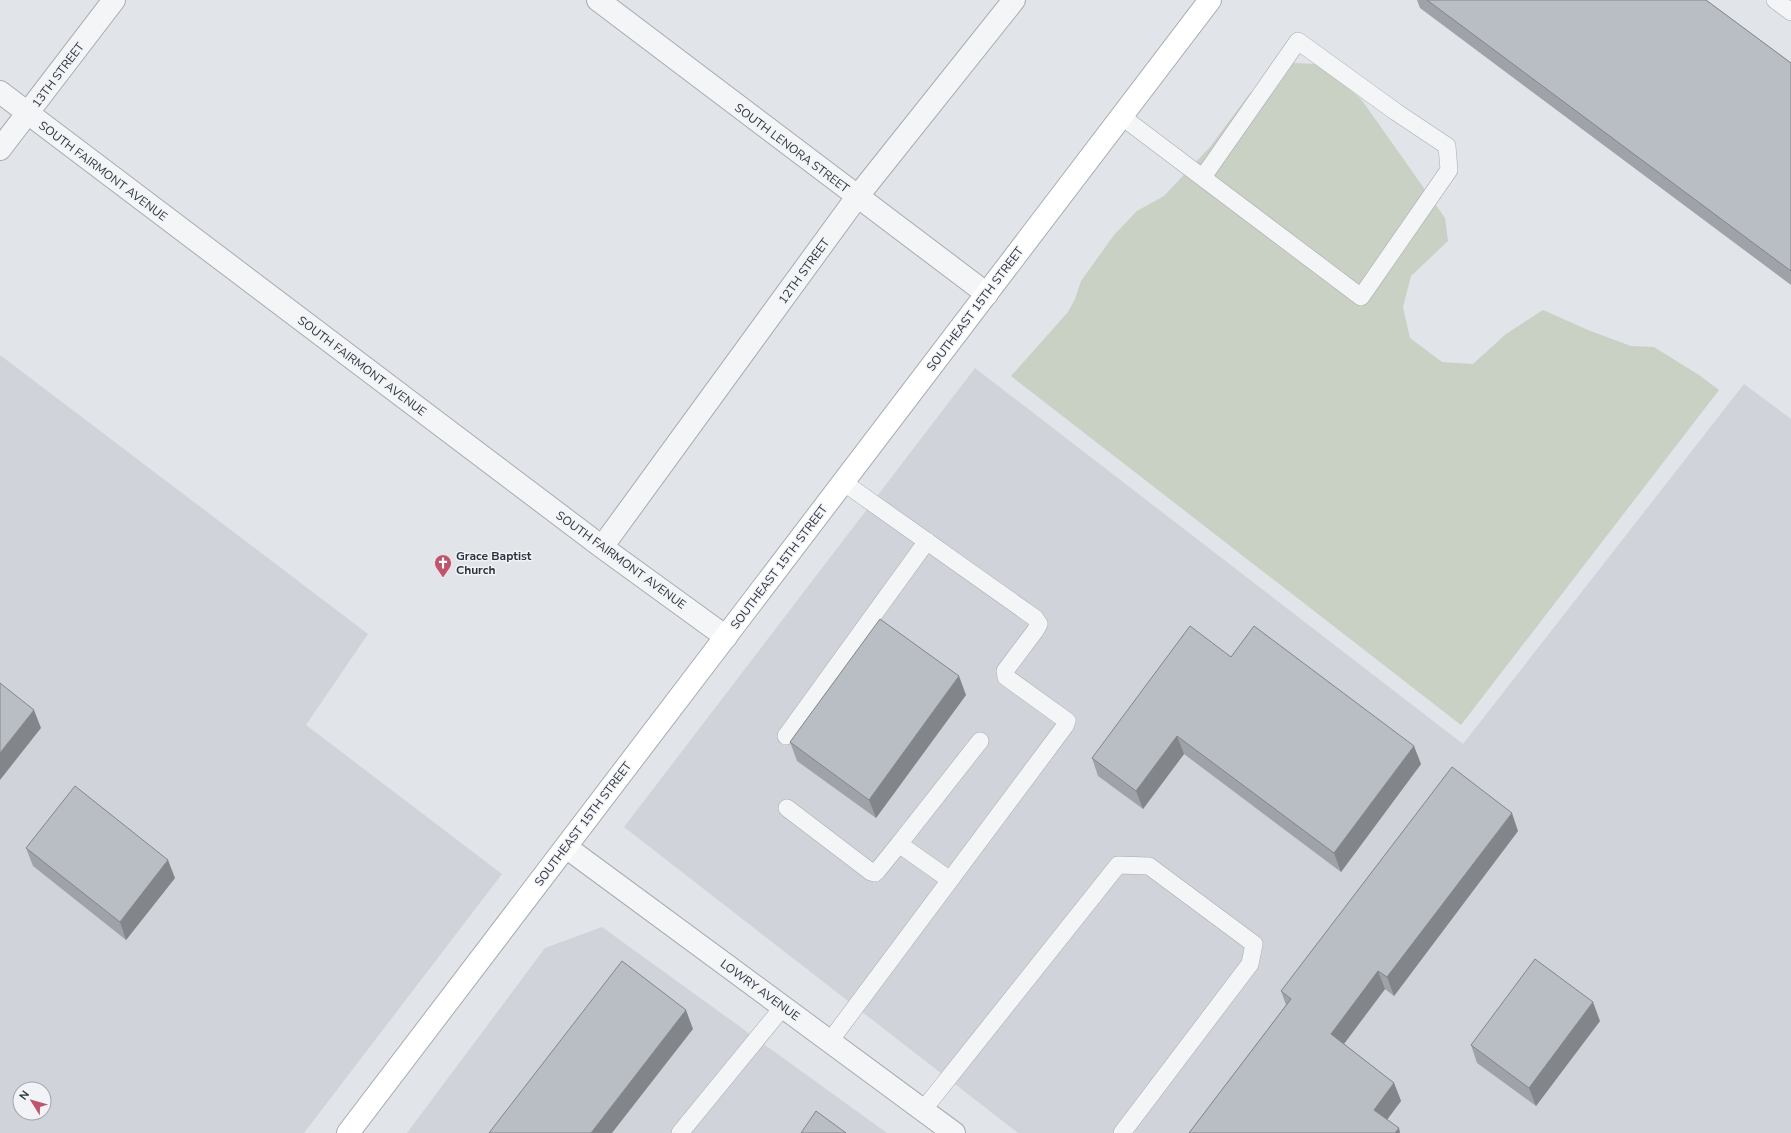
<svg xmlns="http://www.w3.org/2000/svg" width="1791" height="1133" font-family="'Nunito Sans',sans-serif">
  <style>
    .built { fill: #d0d4da; fill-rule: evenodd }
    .green { fill: #c8d1c3 }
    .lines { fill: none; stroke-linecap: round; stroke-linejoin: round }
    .lane-casing { stroke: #a7abb2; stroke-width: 18 }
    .street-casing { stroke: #a7abb2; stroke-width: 24 }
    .secondary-casing { stroke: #a7abb2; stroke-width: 24 }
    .lane { stroke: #f4f5f7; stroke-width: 17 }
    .street { stroke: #f4f5f7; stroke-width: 22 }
    .secondary { stroke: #fff; stroke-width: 22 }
    .wall { fill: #9fa3a9 }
    .shaded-wall { fill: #828589 }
    .building { fill: #b9bec4; stroke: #828589 }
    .labels { text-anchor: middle; stroke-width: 3; stroke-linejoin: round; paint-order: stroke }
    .street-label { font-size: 12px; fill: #2b333e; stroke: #f1f3f6 }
    .poi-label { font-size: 12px; font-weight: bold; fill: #2b333e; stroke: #f1f3f6; text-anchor: start }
  </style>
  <rect width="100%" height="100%" fill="#e1e4e8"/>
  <path class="built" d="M0,355L368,634L306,725L502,874L304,1133H0ZM20,1089H44V1113H20Z
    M975,368L1463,744L1744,384L1791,419V1133H1018L624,827Z
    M602,927L887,1133H407L545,948Z"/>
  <path class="green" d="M1291,63L1319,64L1361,99L1445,218L1448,241L1411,276L1403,307L1410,338L1442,362L1473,364L1506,334L1543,310L1588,330L1631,346L1654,347L1699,375L1719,390L1461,725L1011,376L1068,312L1075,299L1081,281L1114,235L1137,211L1164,196L1210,147L1250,93Z"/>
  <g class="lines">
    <g class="lane-casing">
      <path id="lane" d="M1775,0L1791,12
        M1121,116L1361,297L1449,170L1447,146L1396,112L1298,41L1203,177
        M786,736L927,541
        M787,808L871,872L875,873L878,870L899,844
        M950,880L899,844L980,741
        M830,1041L1065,726L1067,721L1006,677L1005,671L1035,631L1039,624L1035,618L843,482
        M923,1110L1118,865L1149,866L1254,944L1250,964L1122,1133
        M680,1133L783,1007"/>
    </g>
    <g class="street-casing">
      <path id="street" d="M598,0L987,294
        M0,92L602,547L726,637
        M0,149L114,0
        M602,547L857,197L1014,0
        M566,847L954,1133"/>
    </g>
    <g class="secondary-casing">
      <path id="secondary" d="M348,1133L1210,0"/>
    </g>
    <use href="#lane" class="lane"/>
    <use href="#street" class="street"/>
    <use href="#secondary" class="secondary"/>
  </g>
  <path class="wall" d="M1417,0H1706L1791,63V285L1420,8Z
    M1231,657L1421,764L1341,872L1184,754L1143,809L1098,776L1092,758Z
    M966,695L876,818L797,761L790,742Z
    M1518,831L1394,996L1385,989L1344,1044L1394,1083L1401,1101L1387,1119L1189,1133L1286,1005L1281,991Z
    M26,848L175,878L126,940L33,866Z
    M1600,1021L1536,1106L1477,1063L1471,1045Z"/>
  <path class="shaded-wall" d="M959,676L966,695L876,818L869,800Z
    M34,710L41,728L0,780V753Z
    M1177,736L1184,754L1143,809L1136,791Z
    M1414,746L1421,764L1341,872L1334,853Z
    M1512,813L1518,831L1394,996L1387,977Z
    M168,860L175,878L126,940L120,922Z
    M1378,971L1385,989L1337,1053L1331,1034Z
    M1593,1002L1600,1021L1536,1106L1529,1088Z
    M686,1010L693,1029L612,1133H591Z
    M1394,1083L1401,1101L1381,1128L1374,1110Z
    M1399,1128L1400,1133H1395Z"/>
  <path class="building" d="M1427,0H1706L1791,63V271Z
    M880,619L959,676L869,800L790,742Z
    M1190,626L1231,657L1254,626L1414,746L1334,853L1177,736L1136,791L1092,758Z
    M0,683L34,710L0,753Z
    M1452,767L1512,813L1387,977L1378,971L1331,1034L1394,1083L1374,1110L1399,1128L1395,1133H1189L1291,999L1281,991Z
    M75,786L168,860L120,922L26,848Z
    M1535,959L1593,1002L1529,1088L1471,1045Z
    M622,961L686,1010L591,1133H489Z
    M816,1111L846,1133H801Z"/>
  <defs>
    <g id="church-pin" transform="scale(0.9)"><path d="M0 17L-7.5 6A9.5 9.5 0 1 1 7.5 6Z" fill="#bf546c" stroke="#f1f3f6"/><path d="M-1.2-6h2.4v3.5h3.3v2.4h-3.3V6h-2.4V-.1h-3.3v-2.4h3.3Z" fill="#fff"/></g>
  </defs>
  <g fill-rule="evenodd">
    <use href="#church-pin" x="443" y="563"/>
  </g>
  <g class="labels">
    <g class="street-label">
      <text transform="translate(58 75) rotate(-53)" y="4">13TH STREET</text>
      <text transform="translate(792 148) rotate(37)" y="4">SOUTH LENORA STREET</text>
      <text transform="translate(103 171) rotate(37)" y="4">SOUTH FAIRMONT AVENUE</text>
      <text transform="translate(804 271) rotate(-54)" y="4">12TH STREET</text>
      <text transform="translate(975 309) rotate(-53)" y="4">SOUTHEAST 15TH STREET</text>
      <text transform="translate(362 366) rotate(37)" y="4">SOUTH FAIRMONT AVENUE</text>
      <text transform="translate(621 560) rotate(36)" y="4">SOUTH FAIRMONT AVENUE</text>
      <text transform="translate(779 567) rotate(-53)" y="4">SOUTHEAST 15TH STREET</text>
      <text transform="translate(583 824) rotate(-53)" y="4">SOUTHEAST 15TH STREET</text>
      <text transform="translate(760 990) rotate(36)" y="4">LOWRY AVENUE</text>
    </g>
    <g class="poi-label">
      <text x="456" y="560">Grace Baptist<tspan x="456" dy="14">Church</tspan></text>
    </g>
  </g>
  <g transform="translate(32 1101) rotate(307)"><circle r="19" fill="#f1f3f6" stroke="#a2a6ac"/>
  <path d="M0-3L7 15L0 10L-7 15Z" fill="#bf546c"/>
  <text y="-6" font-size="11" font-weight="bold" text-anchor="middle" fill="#2b333e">N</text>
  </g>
</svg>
